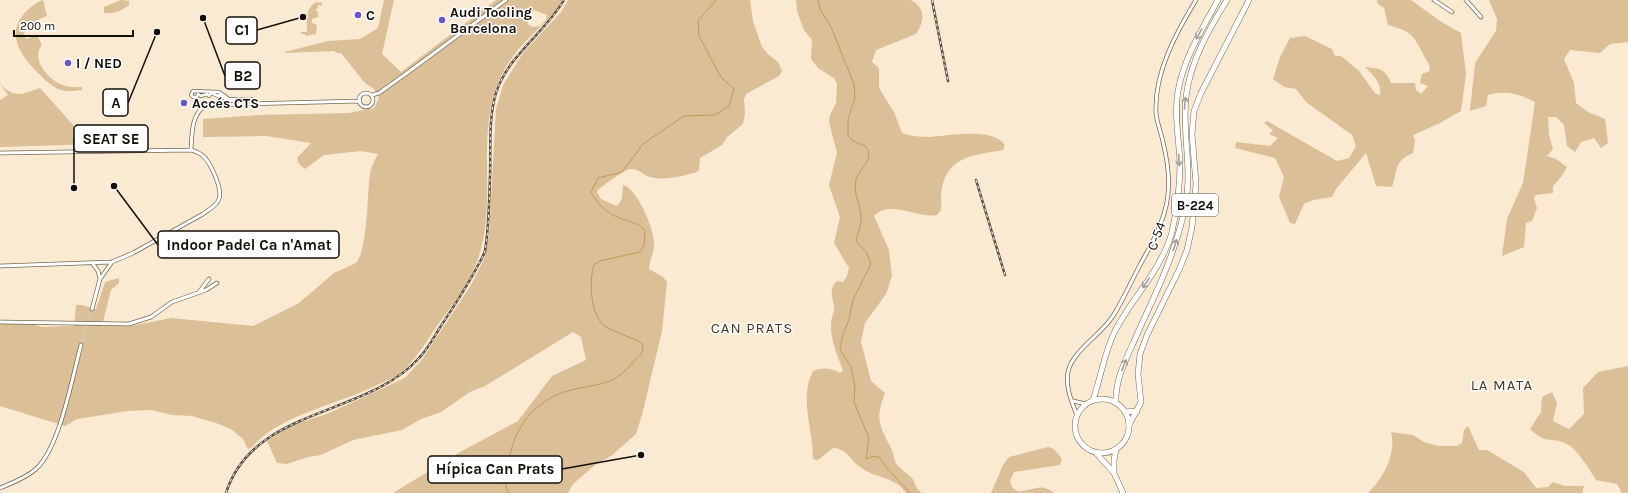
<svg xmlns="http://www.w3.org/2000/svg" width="1628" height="493" font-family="Karla,sans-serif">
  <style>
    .green { fill: #dabf97; fill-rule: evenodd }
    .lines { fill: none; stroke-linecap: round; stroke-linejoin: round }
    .stream { stroke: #c19856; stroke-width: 1 }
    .minor-tunnel { stroke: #d8c9b4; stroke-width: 3; stroke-dasharray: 3 1.5; stroke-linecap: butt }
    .pedestrian-casing { stroke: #746752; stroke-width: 4 }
    .minor-casing { stroke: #746752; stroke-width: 4.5 }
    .primary-casing { stroke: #746752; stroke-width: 6 }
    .trunk-casing { stroke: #746752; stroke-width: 6 }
    .pedestrian { stroke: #fff; stroke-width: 2.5 }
    .minor { stroke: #fff; stroke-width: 3 }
    .primary { stroke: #fff; stroke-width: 5 }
    .trunk { stroke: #fff; stroke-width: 5 }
    .rail-casing { stroke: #595144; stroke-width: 2.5 }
    .rail { stroke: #fff; stroke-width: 1; stroke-dasharray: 3; stroke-linecap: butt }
    .oneway { stroke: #a19f9c }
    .poi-dot { fill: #6b53cc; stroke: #fff; stroke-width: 1.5 }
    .labels { text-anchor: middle; stroke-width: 3; stroke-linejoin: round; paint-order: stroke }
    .shield { fill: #fff; stroke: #5a5751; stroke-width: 1 }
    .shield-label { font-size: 13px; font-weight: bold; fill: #140f07 }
    .poi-label { font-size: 14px; font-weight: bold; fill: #140f07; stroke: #fff; text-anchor: start }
    .street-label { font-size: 14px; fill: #140f07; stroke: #fff }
    .neighbourhood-label { font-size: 15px; letter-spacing: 1px; fill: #473a27; stroke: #fff }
    .leader { fill: none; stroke: #140f07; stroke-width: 1.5 }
    .callout-dot { fill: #140f07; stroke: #fff; stroke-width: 1.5 }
    .callout { fill: #fff; stroke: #140f07; stroke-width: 1.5 }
    .callout-label { font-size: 15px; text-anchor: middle; font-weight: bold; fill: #140f07 }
  </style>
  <rect width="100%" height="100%" fill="#faead2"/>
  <path class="green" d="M43,0L47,16C37,19 31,25 22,29L26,39L37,35L42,45C30,59 49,81 63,85C69,88 76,87 82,87V90C75,91 68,92 61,90C52,87 45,80 38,73C22,57 6,36 23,15C28,9 35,3 43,0Z
    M121,0L129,1V5C121,11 114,14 104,13V7Z
    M384,0H394L382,54L401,72L496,0H562C554,15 542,25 531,36C517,50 505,65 498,83C476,138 497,200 479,256C471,281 455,302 439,323C428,339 416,360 400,373C394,378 386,381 379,384C339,405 281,413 251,448L248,449L243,439L231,429L216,423L192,416L172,415L151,410L128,411L77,419L65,426L0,406V322L17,320L42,327L74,326L76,305H82L96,309L105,282L119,278V283L111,290L102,326H131L171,318L253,326L299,303L334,273L356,263C368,248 367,195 370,174C371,167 375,160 378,154L361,151L324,155L305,169L299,164L297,158L311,143L266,136L203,137V119L258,115L349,113L374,108L379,98L374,89L364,82L341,53H337L334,51L285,53V52L328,41L360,39L378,28ZM534,10L547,15L546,20L540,26L532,27L528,24L527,18Z
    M568,0H750L753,21L762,47L768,54L778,62L782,71L779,76L746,94L744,99L745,114L743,124L727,137L722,145L700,158L699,170L697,172C684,176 663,181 650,177C643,175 638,168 630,169C625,170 599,187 597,192L601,199L616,206L619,204L622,198L623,185C637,188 654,229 654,242C655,252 649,260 649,269L663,277L667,282L662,331L642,415L636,434L611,456L595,465L573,484L568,493H393L462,451L518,421L552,376L586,360L581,337L573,332L485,386L470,392L441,412L421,419L402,430L353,440L321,455L308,457L287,464L277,463L267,441L293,425L329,413L390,385L406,377L423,358L471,285L484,259L489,235L496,109L503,85L523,53L561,12Z
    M796,0H911C926,9 925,20 916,34L876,50L872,62L879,68V87L882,93L894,112L902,133C911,136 920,137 930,137C947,136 993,127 1005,145L1003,150C977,155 948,155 942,188C940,196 942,203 941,210L937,215C918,219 890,199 874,216L889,250L892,276L886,294L865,323L861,342L871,381L885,393C875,419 879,424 891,448C894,454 894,461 898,466C902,470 908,474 912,478C916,484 916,490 923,493H906C896,477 874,478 860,467C850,460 848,449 833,448L818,460H815L813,458C813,430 799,397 813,371C823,367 831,368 840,373L843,370C837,355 831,342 831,325C830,319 835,313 834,307C833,297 828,289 837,281L843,282L847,276L849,268L834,243L840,217L829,185L837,153L829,122L830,115L836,103L837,84L834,78L818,68L811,59L812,40L804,30L797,11Z
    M1377,0H1411L1440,21L1461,33L1466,74L1461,111L1440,123L1413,135L1415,141L1413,153C1393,162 1398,170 1392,187L1376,186L1366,153L1336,189L1332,197L1313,200L1304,204L1295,224L1290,223L1279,197L1284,177L1275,158L1235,148L1236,142L1270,146L1278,138L1269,134L1273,130L1264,123L1267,121L1337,161L1349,158L1356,146L1352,135L1306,102L1296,89L1284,87L1273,79L1280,57L1290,38L1305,36L1332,49L1335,56H1341L1359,71L1375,93L1380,95C1382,83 1373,75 1365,67C1379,68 1386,69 1391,83H1415L1416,90L1421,94L1428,86L1420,83L1422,74L1430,71C1430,63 1426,61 1423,54C1413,34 1410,31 1388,25L1384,8L1378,4Z
    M1489,0H1628V42L1610,44L1600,53L1570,50L1564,59L1574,83L1576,103L1588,112L1605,119L1608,143L1601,148L1594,138L1581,142L1575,152L1567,146L1564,125L1556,117H1548L1549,135L1553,149L1547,156L1556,159L1567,167L1562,176L1553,186V193L1535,195L1534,199L1537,208L1532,221L1526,223L1524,247L1502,256L1507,219L1523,183L1535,102C1519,94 1506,90 1488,95L1486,106L1470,111L1475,63L1496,31L1497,19Z
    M316,2L322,3V6L318,5V8L316,9V11H318V17L312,19V23L317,25L316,34L305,36V34H301V32H307C307,19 305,9 316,2Z
    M0,84C15,99 22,94 40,88L74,126L98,125V144L0,147V100L8,95Z
    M1628,366V493H1622L1617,484L1596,480C1590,470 1577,449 1567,444C1550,436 1547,445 1530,429L1541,412L1542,397L1552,392L1557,403L1553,421L1569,429L1584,414L1583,388L1598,372Z
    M1468,426L1479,450H1487L1524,472L1536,488L1548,487L1553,482L1565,486H1584L1582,493H1368C1383,479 1397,453 1391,432L1413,435L1424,442L1439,446H1457L1462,443L1464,430Z
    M1048,447C1055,448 1057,453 1062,459L1060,465L1014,472L1010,481L1012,487L1017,491C1030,493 1040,481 1054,493H991L1003,465L1009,457Z"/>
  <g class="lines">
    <path class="stream" d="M818,0L820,9L831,27L854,84L855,98L848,119V135L853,141L865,146C876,159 859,169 856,179C852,194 862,206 861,220C861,227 857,234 856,241L867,253L871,264L853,300L849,319L842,338L840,349L851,367L855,387L854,402L869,438L866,459L874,456L879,457L885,466L910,493
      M509,493C502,485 507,470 509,461C513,434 526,413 549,399C569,386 595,389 616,378C624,373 630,366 636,359C641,355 645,350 642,343C631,337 613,332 605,326C590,316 589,280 594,265L600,261L640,252L644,245L645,231C640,222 624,221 615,216C605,211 596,202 591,192L598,178L622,172L643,144L684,116L715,115L729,106L734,89L721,77L699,36L698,21L716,0"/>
    <path class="minor-tunnel" d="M81,345L92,309"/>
    <g class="pedestrian-casing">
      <path id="pedestrian" d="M193,91L219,92L229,99H252V100L227,101L220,94L218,96L211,93L209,96L207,94L201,96L198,94L197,97H193L191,95Z"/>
    </g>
    <g class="minor-casing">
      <path id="minor" d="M1434,0L1452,12
        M1466,0L1481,17
        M359 100a7 7 0 1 1 14 0a7 7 0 1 1-14 0Z
        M372,95L379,93L407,73L506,0
        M0,153L191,150C192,134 191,114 206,105L360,101
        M93,264L98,271L100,279
        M0,266L112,262L133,253L203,214C208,210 217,206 219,199C223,189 210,161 202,155C199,153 195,151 191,150
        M199,292L209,279
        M92,309L100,279L112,262
        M0,322L129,324L151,317L172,302L206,290L217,283
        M1073,401L1086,404
        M1077,416C1072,402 1065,387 1068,372C1072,351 1101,335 1113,316C1123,300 1131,282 1140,265C1147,252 1155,239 1160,225C1172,197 1170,171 1163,142C1161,132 1157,123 1156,113C1154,73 1176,33 1196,0
        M0,488C12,483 26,478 36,469C60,447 72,378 81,345"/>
    </g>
    <g class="primary-casing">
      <path id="primary" d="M1125,412L1137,411
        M1129,425L1141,402L1138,374L1140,354L1147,335L1179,270L1187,250L1192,227L1196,184L1192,134L1194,111L1201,93L1249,0
        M1096,453L1114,473L1123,493
        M1114,472V460L1116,449"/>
    </g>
    <g class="trunk-casing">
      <path id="trunk" d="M1075 426a27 27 0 1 1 54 0a27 27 0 1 1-54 0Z
        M1093,400C1101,377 1104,353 1115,331C1132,298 1162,269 1172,232C1177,210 1180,186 1180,163C1179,140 1174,114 1178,91C1184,58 1202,29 1218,0
        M1116,402C1115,380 1126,359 1135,339C1148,309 1164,279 1174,247C1182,224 1188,200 1188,176C1188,149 1183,124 1186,97C1190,62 1209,29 1227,0"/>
    </g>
    <use href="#pedestrian" class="pedestrian"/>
    <use href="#minor" class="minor"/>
    <use href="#primary" class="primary"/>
    <use href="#trunk" class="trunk"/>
    <g class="rail-casing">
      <path id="rail" d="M932,0L948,81
        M976,180L1005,275
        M226,493C253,407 367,417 419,358C427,350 433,339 439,329C452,309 465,290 476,269C479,263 483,257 485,251C489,227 489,202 490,177C491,150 488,120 496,93C508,55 545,33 564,0"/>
    </g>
    <use href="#rail" class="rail"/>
  </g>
  <defs><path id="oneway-shaft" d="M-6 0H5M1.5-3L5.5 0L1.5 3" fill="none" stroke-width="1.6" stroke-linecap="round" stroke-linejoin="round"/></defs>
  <g class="oneway">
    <use href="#oneway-shaft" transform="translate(1199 34) rotate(118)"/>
    <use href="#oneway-shaft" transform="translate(1185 103) rotate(-85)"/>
    <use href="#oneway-shaft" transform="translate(1179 160) rotate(87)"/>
    <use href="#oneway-shaft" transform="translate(1175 245) rotate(-72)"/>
    <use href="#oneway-shaft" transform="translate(1146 283) rotate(124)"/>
    <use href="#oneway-shaft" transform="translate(1124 365) rotate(-69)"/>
  </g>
  <g class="poi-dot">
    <circle cx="358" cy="15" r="4"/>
    <circle cx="442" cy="20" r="4"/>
    <circle cx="68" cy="63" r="4"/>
    <circle cx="184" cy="103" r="4"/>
  </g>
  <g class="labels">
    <rect class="shield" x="1172" y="194" width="46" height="22" rx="3"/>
    <g class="shield-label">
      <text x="1195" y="210">B-224</text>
    </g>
    <g class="poi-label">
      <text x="450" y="17">Audi Tooling<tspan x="450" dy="16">Barcelona</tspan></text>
      <text x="366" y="20">C</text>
      <text x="76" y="68">I / NED</text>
      <text x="192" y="108">Accés CTS</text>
    </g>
    <g class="street-label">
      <text transform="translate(1156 236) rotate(-70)" y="5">C-54</text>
    </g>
    <g class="neighbourhood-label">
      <text x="752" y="333">CAN PRATS</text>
      <text x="1502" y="390">LA MATA</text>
    </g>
  </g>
  <path class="leader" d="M303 17L257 30M203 18L225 76M157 32L128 103M74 188L74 138M114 186L158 245M641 455L562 469"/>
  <g class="callout-dot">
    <circle cx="303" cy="17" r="4"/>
    <circle cx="203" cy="18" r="4"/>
    <circle cx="157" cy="32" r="4"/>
    <circle cx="74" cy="188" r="4"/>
    <circle cx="114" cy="186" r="4"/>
    <circle cx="641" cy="455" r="4"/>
  </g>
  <g class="callout">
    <rect x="226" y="17" width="31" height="27" rx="4"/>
    <rect x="225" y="62" width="35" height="27" rx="4"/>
    <rect x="103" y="89" width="25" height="27" rx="4"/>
    <rect x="74" y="125" width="74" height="27" rx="4"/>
    <rect x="158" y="231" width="181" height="27" rx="4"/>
    <rect x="428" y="456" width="134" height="27" rx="4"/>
  </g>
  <g class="callout-label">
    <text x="242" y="35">C1</text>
    <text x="243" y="81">B2</text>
    <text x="116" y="108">A</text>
    <text x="111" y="144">SEAT SE</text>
    <text x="249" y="250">Indoor Padel Ca n'Amat</text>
    <text x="495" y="474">Hípica Can Prats</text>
  </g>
  <path d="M14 30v6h119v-6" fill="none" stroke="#140f07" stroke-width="2"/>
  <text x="20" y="30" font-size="12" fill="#140f07" stroke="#ffffff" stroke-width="3" paint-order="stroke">200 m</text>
</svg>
